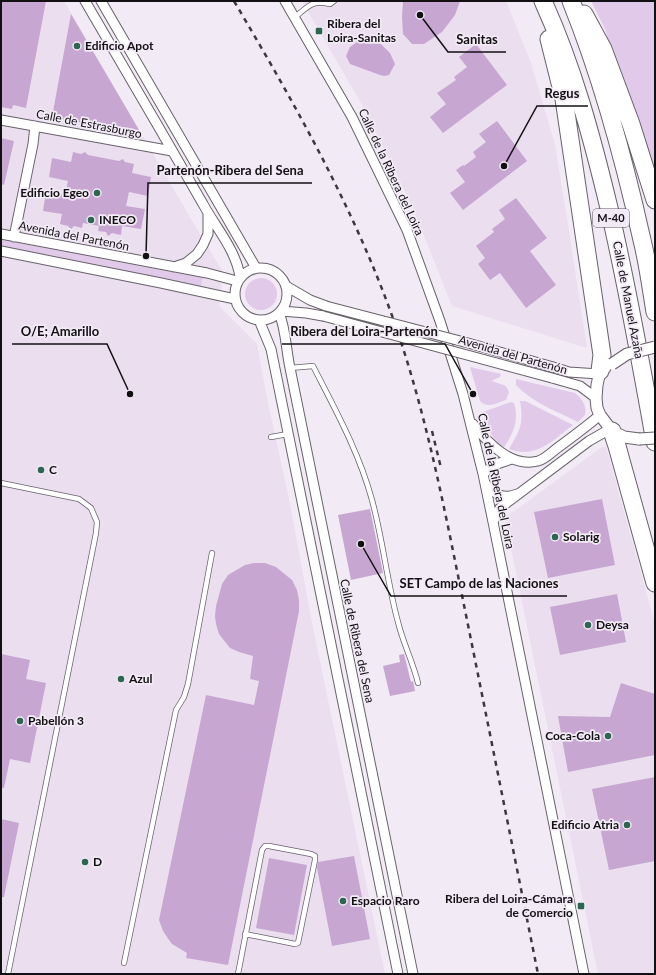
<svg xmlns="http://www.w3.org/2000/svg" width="656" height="975" font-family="Lato,sans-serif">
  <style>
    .built { fill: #eadeef }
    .green { fill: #e1cae9 }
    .building { fill: #c7a7d2 }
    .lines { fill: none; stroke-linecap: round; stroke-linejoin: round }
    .service-casing { stroke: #68616a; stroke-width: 6 }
    .minor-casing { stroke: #68616a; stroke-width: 11 }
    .tertiary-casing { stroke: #68616a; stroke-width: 13 }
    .motorway-casing { stroke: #68616a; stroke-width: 19 }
    .service { stroke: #fff; stroke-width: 4.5 }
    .minor { stroke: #fff; stroke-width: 9 }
    .tertiary { stroke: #fff; stroke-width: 11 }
    .motorway { stroke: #fff; stroke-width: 17 }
    .rail { stroke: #3c383d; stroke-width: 2.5; stroke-dasharray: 5 5; stroke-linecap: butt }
    .minor-bridge-casing { stroke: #68616a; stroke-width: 11; stroke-linecap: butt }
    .tertiary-bridge-casing { stroke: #68616a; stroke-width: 13; stroke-linecap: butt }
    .minor-bridge { stroke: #fff; stroke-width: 9 }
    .tertiary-bridge { stroke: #fff; stroke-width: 11 }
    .poi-dot { fill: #2a6650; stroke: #f2eaf5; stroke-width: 1.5 }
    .labels { text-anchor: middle; stroke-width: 3.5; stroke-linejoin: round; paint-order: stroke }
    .shield { fill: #f2eaf5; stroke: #565158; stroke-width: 1 }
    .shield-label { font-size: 11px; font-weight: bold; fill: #131014 }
    .poi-label { font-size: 12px; font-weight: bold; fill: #131014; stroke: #f2eaf5; text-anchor: start }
    .street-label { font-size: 12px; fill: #131014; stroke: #f2eaf5 }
    .leader { fill: none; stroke: #131014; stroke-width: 1.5 }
    .callout-dot { fill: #131014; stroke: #f2eaf5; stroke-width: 1.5 }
    .callout-label { font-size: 13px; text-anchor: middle; font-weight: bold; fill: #131014; stroke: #f2eaf5; stroke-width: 3.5; stroke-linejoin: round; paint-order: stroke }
  </style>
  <rect width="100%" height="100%" fill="#f2eaf5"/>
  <path class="built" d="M1,1H64L194,224L223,272L219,306L257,344L268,403L290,504L312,623L385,974H1Z
    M302,1H506L531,63L555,145L567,218L587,348L452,306L413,208L365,110Z
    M602,447H606L655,624V974H598L505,518Z"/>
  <path class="green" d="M591,1H655V185L605,29Z
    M1,239L203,278L201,286L1,247Z
    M245 294a16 16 0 1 1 32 0a16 16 0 1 1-32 0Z
    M470,367L501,374L500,377L493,380L492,381L506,386L509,392L506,400C497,403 487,409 480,401Z
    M516,379L575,393C582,399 587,405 585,415L578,422C556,411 533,403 516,385Z
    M520,401H525L573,425C552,441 536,459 509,449C520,430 524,424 520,401Z
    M511,402L514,403C519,419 514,433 504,447C492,440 486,426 483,412Z"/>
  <path class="building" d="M1,1H46L26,108L13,105L12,109L1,107Z
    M403,1H460L455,15L442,32L424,44H412L403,34L402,17Z
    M71,14L108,77L142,135L52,117Z
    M367,41L381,44L390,53L395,64L389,75L384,76L380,75L350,64L346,56L350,47L357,42Z
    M476,44L507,85L443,133L430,117L446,104L437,93L456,80L454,77L467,67L459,57Z
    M497,121L527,161L463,210L450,193L465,182L456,170L463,165L464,166L476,157L473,152L486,142L479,134Z
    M1,138L14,141L4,185L1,184Z
    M73,152L81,154L85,152L88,155L119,161L123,159L125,162L134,164L132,173L151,177L148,196L129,192L126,206L145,209L141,229L122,226L121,235L112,233L108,236L106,232L98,231L99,226L83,223L82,228L74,226L71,229L68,226L60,224L62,214L43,211L46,191L65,195L68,181L49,177L52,158L71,162Z
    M516,198L547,238L530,251L556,285L526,308L500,273L490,280L478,264L485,258L476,246L494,232L492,229L505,219L499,210Z
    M602,499L615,565L548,578L534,512Z
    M370,509L383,573L351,580L338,515Z
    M254,563H265L276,567L292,580L297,590L299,600V611L228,965L186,958L187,953L172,944L169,940L163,931L159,920L206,695L254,705L259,681L250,679L253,656L239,652L230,648L219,634L216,624L215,616L216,606L222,584L228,575L245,565Z
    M617,594L626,642L560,655L550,607Z
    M1,654L30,660L26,679L46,683L30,763L10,759L4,788H1Z
    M404,654L411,682L413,681L415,691L390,696L383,666L400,662L399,655Z
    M621,683L655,694V755L568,772L558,716L610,717Z
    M655,777V861L609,870L592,789Z
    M1,819L19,823L4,897H1Z
    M354,856L370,939L332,946L317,868L318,862Z
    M269,858L307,865L294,935L256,928Z"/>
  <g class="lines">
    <g class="service-casing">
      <path id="service" d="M295,17C309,6 311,0 330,4L334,1
        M290,368L313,366C335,409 359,452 372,500C383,540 387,582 398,622C403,643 413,662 418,683
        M271,437L288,434
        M1,483L79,499L91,508L97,522L96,533L8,974
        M124,963L176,710L184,697L188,684L212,553
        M238,974L262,850L265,846H269L311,854L315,856V860L298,943L295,944L245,934"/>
    </g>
    <g class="minor-casing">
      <path id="minor" d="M85,1C125,69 164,136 203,204C216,228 236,250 240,277
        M101,1L256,268
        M285,1L352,117L407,230L440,321L463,394L483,474L493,522L584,974
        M1,120L172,151
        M1,234L207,273L237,281
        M14,237L33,144L35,126
        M1,251L161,283L235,299
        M174,267L186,263L197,254L203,245L208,234V215
        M235 294a26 26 0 1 1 52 0a26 26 0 1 1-52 0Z
        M286,286L310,300L326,306
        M281,311L306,313L323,316
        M279,313C286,329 286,350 290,368L413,974
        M259,320L271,349L398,974
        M553,367L569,372L599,374
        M552,378L580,386L596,398
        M473,424C488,443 511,468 538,461C545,459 551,453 556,449C571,438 586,427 600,415
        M483,474C492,465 501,462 513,459
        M485,483C494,494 503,500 517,494
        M493,522L500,508L589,441L610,429"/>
    </g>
    <g class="tertiary-casing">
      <path id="tertiary" d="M605,368L600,371L597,385L596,398L597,408L600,415L612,431L624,437L639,439"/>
    </g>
    <g class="motorway-casing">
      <path id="motorway" d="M543,1C573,67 592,137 609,208C627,285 641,363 655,442
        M571,1C602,78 624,159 642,240C648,264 651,288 655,312
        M584,14L603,49L631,124L655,200
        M549,39L564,99L602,355L600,371
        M612,431L617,446L655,583"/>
    </g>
    <use href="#service" class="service"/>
    <use href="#minor" class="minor"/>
    <use href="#tertiary" class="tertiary"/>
    <use href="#motorway" class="motorway"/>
    <path class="rail" d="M234,1C293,101 350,201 390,310C426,409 445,512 466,615C490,734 514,854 538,974
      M432,431L441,468"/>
    <g class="minor-bridge-casing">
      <path id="minor-bridge" d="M326,306L468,343L553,367
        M323,316L552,378"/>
    </g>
    <g class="tertiary-bridge-casing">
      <path id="tertiary-bridge" d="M612,364L627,354L655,347
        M639,439L655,438"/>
    </g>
    <use href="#minor-bridge" class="minor-bridge"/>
    <use href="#tertiary-bridge" class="tertiary-bridge"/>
  </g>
  <g class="poi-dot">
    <rect x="315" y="27" width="8" height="8" rx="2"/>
    <circle cx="77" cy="46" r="4"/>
    <circle cx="97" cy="193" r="4"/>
    <circle cx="91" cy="220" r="4"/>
    <circle cx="41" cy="470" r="4"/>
    <circle cx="555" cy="537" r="4"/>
    <circle cx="588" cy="625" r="4"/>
    <circle cx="121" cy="679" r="4"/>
    <circle cx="20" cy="721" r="4"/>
    <circle cx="608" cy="736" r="4"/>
    <circle cx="627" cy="825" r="4"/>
    <circle cx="85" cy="862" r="4"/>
    <circle cx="343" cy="901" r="4"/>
    <rect x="577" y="902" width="8" height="8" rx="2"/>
  </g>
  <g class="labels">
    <rect class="shield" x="593" y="209" width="36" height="18" rx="3"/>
    <g class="shield-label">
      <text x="611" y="222">M-40</text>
    </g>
    <g class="poi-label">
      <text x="327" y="28">Ribera del<tspan x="327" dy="14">Loira-Sanitas</tspan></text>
      <text x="85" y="50">Edificio Apot</text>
      <text x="89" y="197" text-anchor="end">Edificio Egeo</text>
      <text x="99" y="224">INECO</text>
      <text x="49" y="474">C</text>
      <text x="563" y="541">Solarig</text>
      <text x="596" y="629">Deysa</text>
      <text x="129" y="683">Azul</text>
      <text x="28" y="725">Pabellón 3</text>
      <text x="600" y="740" text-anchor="end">Coca-Cola</text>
      <text x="619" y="829" text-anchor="end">Edificio Atria</text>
      <text x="93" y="866">D</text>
      <text x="573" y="903" text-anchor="end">Ribera del Loira-Cámara<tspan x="573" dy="14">de Comercio</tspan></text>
      <text x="351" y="905">Espacio Raro</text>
    </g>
    <g class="street-label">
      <text transform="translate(89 124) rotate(11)" y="4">Calle de Estrasburgo</text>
      <text transform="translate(391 172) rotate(65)" y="4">Calle de la Ribera del Loira</text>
      <text transform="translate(74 236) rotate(11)" y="4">Avenida del Partenón</text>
      <text transform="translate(628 300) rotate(79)" y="4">Calle de Manuel Azaña</text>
      <text transform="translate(513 355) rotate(16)" y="4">Avenida del Partenón</text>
      <text transform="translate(496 481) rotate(78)" y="4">Calle de la Ribera del Loira</text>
      <text transform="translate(357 641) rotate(78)" y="4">Calle de Ribera del Sena</text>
    </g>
  </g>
  <path class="leader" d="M420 15L448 52H506M504 166L537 106H588M146 256L148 183H312M473 394L445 344H282M130 394L107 344H12M361 544L391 596H567"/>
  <g class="callout-dot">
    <circle cx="420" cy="15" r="4"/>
    <circle cx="504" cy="166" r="4"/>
    <circle cx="146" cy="256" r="4"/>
    <circle cx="473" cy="394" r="4"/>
    <circle cx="130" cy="394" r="4"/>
    <circle cx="361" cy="544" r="4"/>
  </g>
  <g class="callout-label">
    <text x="477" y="44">Sanitas</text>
    <text x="562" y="98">Regus</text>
    <text x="230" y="175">Partenón-Ribera del Sena</text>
    <text x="364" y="336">Ribera del Loira-Partenón</text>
    <text x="60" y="336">O/E; Amarillo</text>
    <text x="479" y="588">SET Campo de las Naciones</text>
  </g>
  <rect width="656" height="975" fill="none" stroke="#131014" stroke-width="4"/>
</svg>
